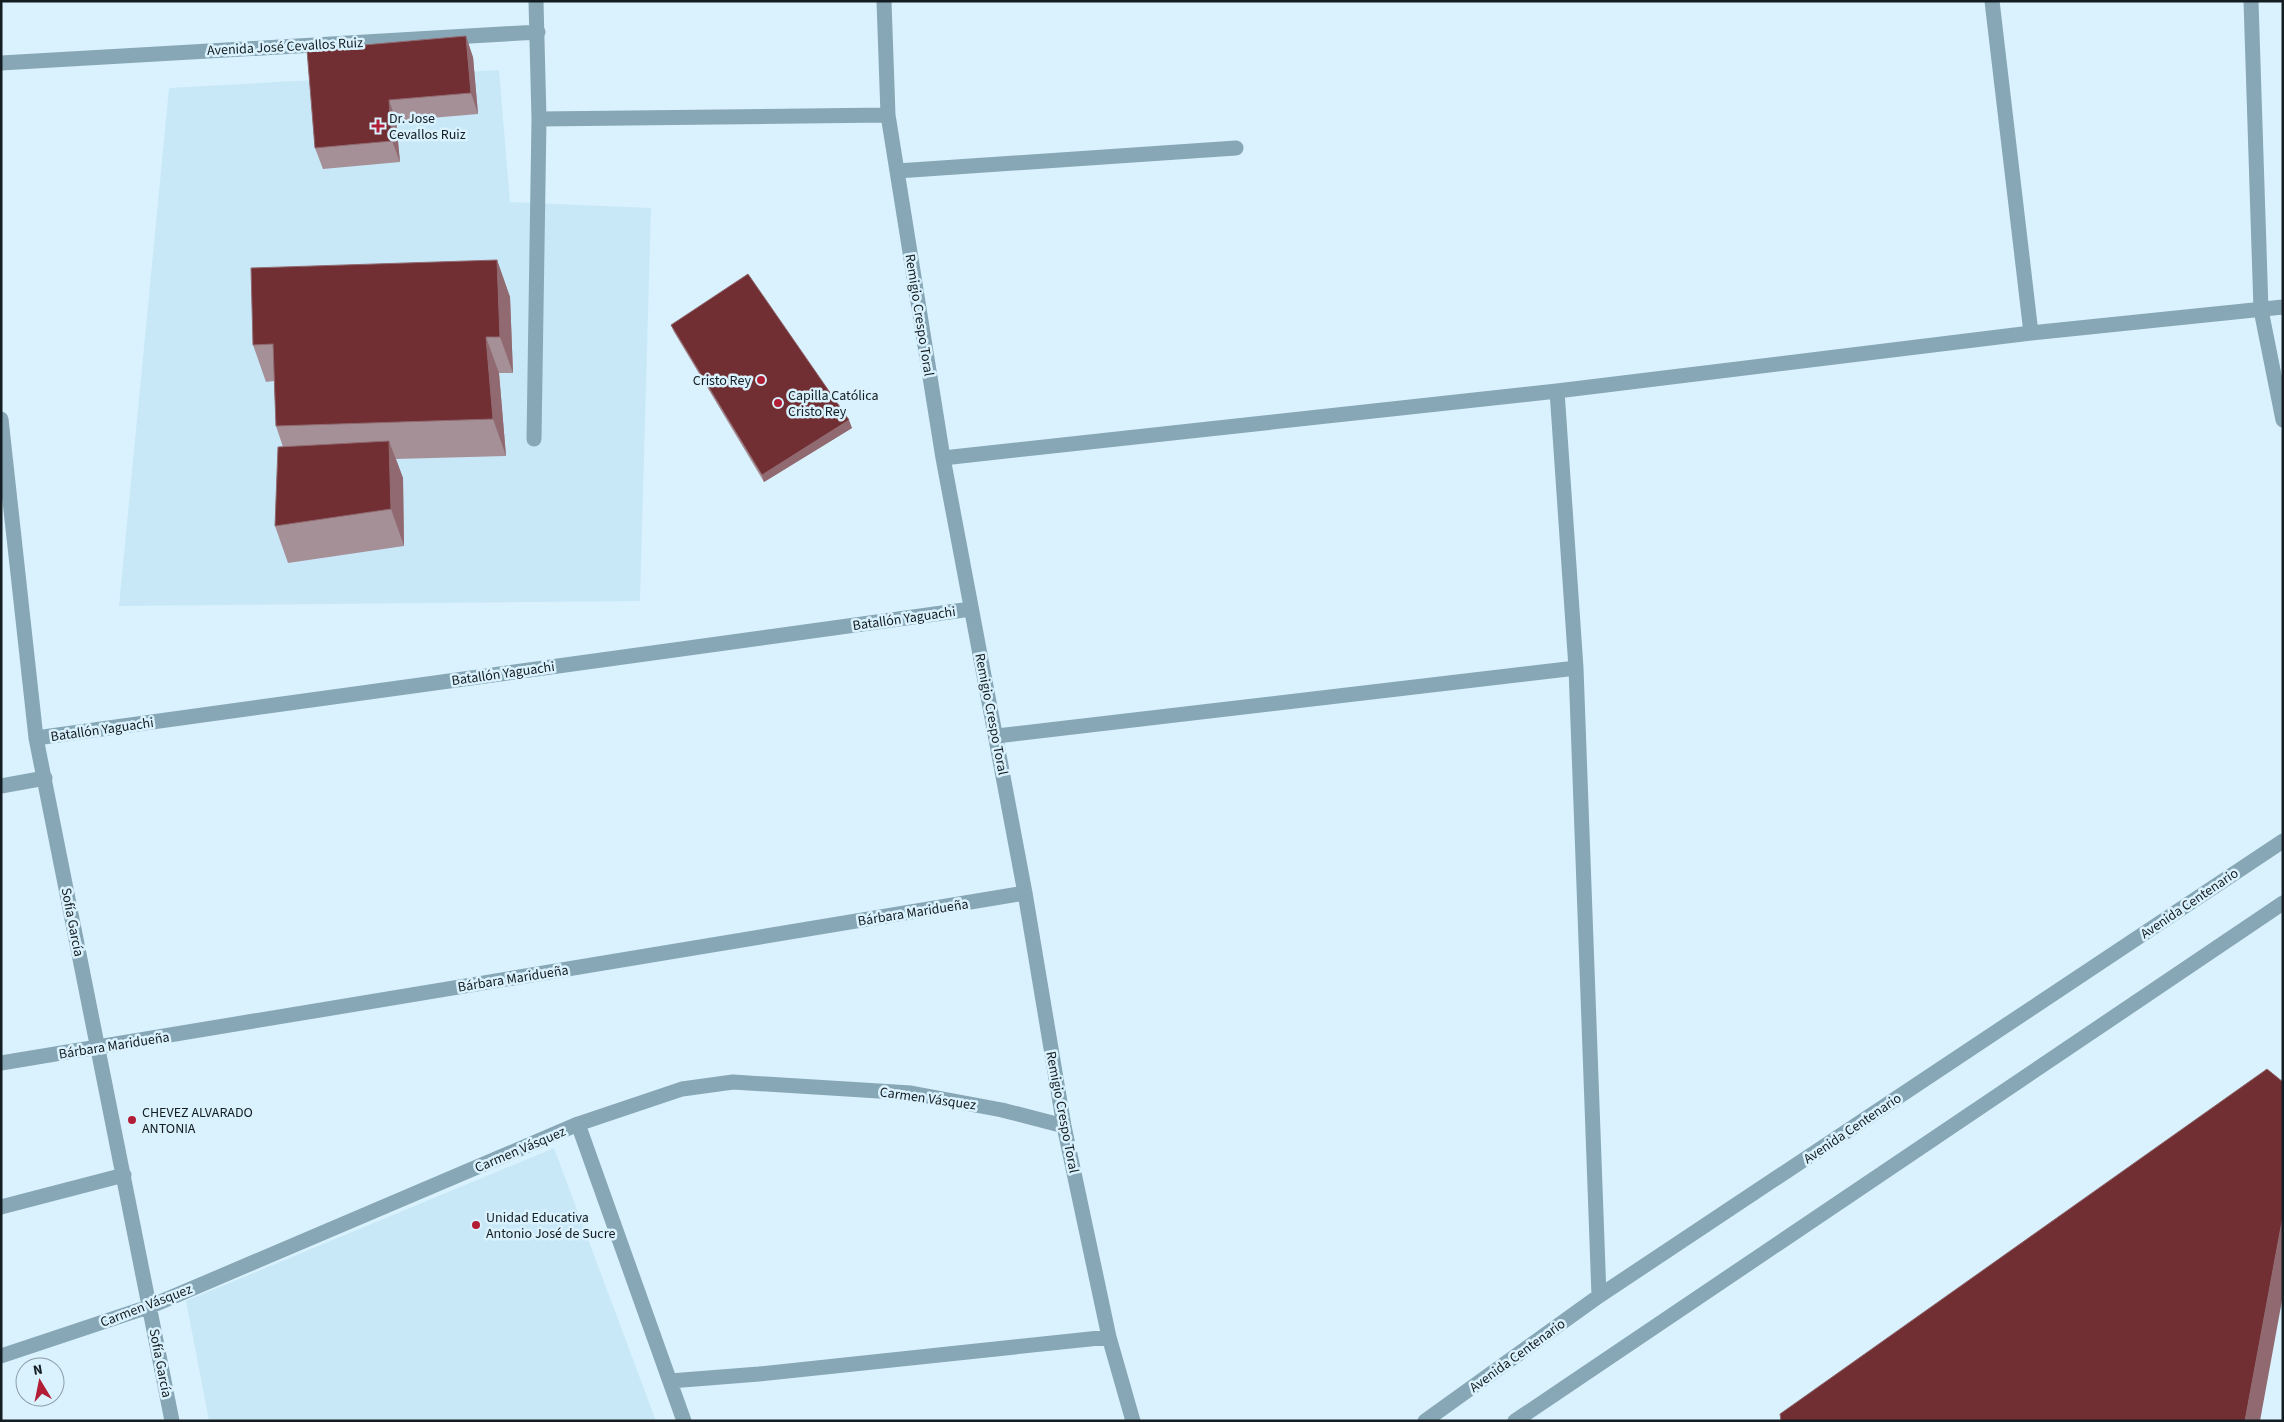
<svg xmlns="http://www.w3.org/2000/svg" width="2284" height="1422" font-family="'Source Sans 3',sans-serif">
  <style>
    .built { fill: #c8e8f8 }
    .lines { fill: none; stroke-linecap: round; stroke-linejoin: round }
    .minor { stroke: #87a7b6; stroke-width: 15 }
    .wall { fill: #a69098 }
    .shaded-wall { fill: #906a70 }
    .building { fill: #712f33; stroke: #906a70 }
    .poi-dot { fill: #b11e36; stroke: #daf2fe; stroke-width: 2 }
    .labels { text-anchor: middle; stroke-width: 5; stroke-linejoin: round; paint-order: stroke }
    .street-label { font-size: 14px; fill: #141d21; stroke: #daf2fe }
    .poi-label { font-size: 14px; fill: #141d21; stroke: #daf2fe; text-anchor: start }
  </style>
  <rect width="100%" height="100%" fill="#daf2fe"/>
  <path class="built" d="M499,70L510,202L651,208L640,601L119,606L169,88Z
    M554,1148L656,1421H209L186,1301Z"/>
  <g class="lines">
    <path class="minor" d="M884,1L888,115L943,458L1025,893L1064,1126L1109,1337L1133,1421
      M1992,1L2031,333
      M2251,1L2261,310L2283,420
      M1,63L538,32
      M539,119L888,115
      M897,171L1236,148
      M1557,391L1576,668L1599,1296
      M1,419L36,738L172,1421
      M534,439L539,119L536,1
      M943,458L1557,391L2031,333L2283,307
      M997,736L1576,668
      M36,738L971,609
      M1,786L45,778
      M1,1063L1025,893
      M578,1124L684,1421
      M1,1207L124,1175
      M1,1356L151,1306L578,1124L682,1089L733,1082L911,1093L1002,1110L1064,1126
      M670,1381L759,1374L1109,1337
      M1425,1421L1599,1296L2283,841
      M1515,1421L2283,903"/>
  </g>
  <path class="wall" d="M307,50L473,57L478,114L396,121L400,162L323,169L315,148Z
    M497,260L510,297L513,373H499L506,456L396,459L403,478L404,546L288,563L275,526L283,447L276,426L274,381L266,382L253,345Z
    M671,325L852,428L764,482L674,332Z"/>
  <path class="shaded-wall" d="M466,36L473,57L478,114L471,93Z
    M389,100L396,121L400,162L392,141Z
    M497,260L510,297L513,373L500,337Z
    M486,337L499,373L506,456L493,419Z
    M849,420L852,428L764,482L762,475Z
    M389,441L403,478L404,546L391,509Z
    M2283,1216V1295L2260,1421H2245Z"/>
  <path class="building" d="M466,36L471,93L389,100L392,141L315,148L307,50Z
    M497,260L500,337H486L493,419L276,426L273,344L253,345L251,268Z
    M748,274L849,420L762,475L671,325Z
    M389,441L391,509L275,526L278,447Z
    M2267,1069L2283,1082V1216L2245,1421H1781L1780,1414Z"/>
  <g class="poi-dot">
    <path d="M375.5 118.5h5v5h5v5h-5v5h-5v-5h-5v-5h5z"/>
    <circle cx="761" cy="380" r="5"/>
    <circle cx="778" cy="403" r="5"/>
    <circle cx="132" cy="1120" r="5"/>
    <circle cx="476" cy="1225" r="5"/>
  </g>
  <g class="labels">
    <g class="street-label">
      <text transform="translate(285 46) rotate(-3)" y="5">Avenida José Cevallos Ruiz</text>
      <text transform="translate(920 315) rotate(81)" y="5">Remigio Crespo Toral</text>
      <text transform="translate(904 618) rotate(-8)" y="5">Batallón Yaguachi</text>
      <text transform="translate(503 673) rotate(-8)" y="5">Batallón Yaguachi</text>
      <text transform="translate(992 714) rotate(79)" y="5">Remigio Crespo Toral</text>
      <text transform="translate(102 729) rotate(-8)" y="5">Batallón Yaguachi</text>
      <text transform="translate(2189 903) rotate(-34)" y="5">Avenida Centenario</text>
      <text transform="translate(913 912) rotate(-9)" y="5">Bárbara Maridueña</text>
      <text transform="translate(73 922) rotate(79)" y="5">Sofía García</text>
      <text transform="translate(513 978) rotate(-9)" y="5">Bárbara Maridueña</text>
      <text transform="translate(114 1045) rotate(-9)" y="5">Bárbara Maridueña</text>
      <text transform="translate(928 1098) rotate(8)" y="5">Carmen Vásquez</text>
      <text transform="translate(1063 1112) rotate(79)" y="5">Remigio Crespo Toral</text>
      <text transform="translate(1852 1128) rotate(-34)" y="5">Avenida Centenario</text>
      <text transform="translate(520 1149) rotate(-23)" y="5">Carmen Vásquez</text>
      <text transform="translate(146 1305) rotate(-21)" y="5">Carmen Vásquez</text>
      <text transform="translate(1517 1355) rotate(-36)" y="5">Avenida Centenario</text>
      <text transform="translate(161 1363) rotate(79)" y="5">Sofía García</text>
    </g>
    <g class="poi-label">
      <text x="389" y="123">Dr. Jose<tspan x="389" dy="16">Cevallos Ruiz</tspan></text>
      <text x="751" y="385" text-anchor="end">Cristo Rey</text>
      <text x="788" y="400">Capilla Católica<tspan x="788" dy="16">Cristo Rey</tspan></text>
      <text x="142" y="1117">CHEVEZ ALVARADO<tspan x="142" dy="16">ANTONIA</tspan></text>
      <text x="486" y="1222">Unidad Educativa<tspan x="486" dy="16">Antonio José de Sucre</tspan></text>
    </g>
  </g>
  <rect width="2284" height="1422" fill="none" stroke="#141d21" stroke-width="5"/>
  <g transform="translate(40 1382) rotate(350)"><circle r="24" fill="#daf2fe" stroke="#8b9da6"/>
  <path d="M0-4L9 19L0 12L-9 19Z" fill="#b11e36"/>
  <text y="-8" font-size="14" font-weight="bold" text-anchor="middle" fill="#141d21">N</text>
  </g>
</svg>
